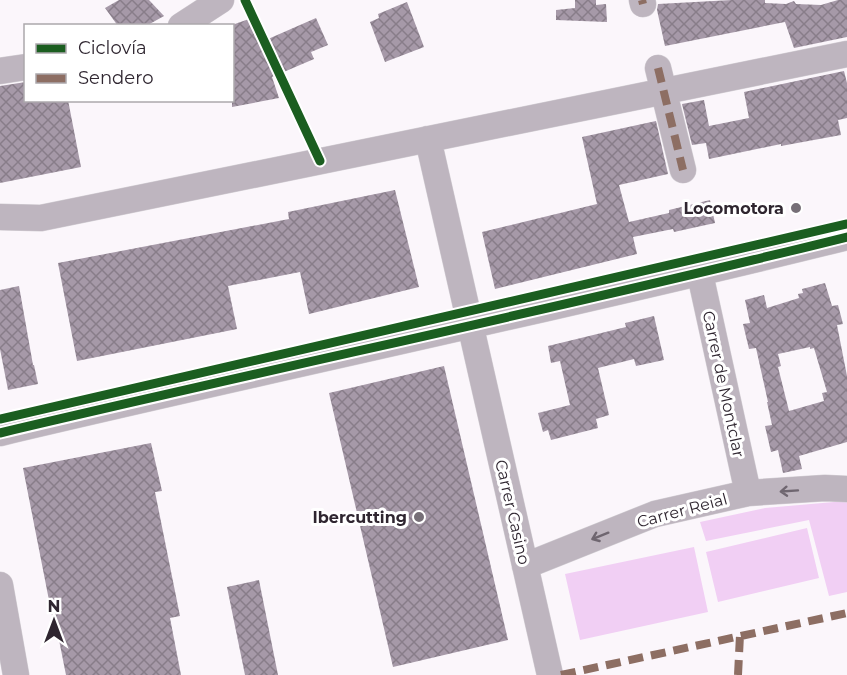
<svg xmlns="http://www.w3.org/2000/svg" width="847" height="675" font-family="Montserrat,sans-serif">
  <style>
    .green { fill: #f1cff4 }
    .building { fill: url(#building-cross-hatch); fill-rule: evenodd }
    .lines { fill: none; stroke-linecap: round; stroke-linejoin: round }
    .minor-casing { stroke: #d5d1d6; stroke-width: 27 }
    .minor { stroke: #beb5bf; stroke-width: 26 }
    .quiet { stroke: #8d6e63; stroke-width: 8; stroke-dasharray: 15 8; stroke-linecap: butt }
    .cycleway-casing { stroke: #fff; stroke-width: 13 }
    .cycleway { stroke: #1b5e20; stroke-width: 9 }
    .oneway { stroke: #6f6670 }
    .poi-dot { fill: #766f77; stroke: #fff; stroke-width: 2 }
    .labels { text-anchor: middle; stroke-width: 6; stroke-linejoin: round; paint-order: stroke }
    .poi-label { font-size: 16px; font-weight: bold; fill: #2f2630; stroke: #fff; text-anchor: end }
    .street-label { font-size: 16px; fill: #2f2630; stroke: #fff }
  </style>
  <defs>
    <pattern id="building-cross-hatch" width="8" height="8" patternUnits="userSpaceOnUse" patternTransform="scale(1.5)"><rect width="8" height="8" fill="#a699a8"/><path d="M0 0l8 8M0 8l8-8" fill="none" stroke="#887d89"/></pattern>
  </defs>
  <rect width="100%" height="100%" fill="#fbf6fb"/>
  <path class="green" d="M834,502H847V592L829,596L809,520L706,541L700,522L765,508Z
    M807,528L819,578L718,602L706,552Z
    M694,547L708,612L580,640L565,574Z"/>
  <path class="building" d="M119,0H149L164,16L146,26H118L105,8Z
    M575,0H596V5L606,4L607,22L556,20V10L575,8Z
    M732,0H765V3L786,4L794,1L796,4L821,5L838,0H847V37L794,48L785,22L665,46L657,10L658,4Z
    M407,2L424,47L385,62L370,22L379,18L378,14Z
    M316,18L328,45L311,52L314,59L272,77L279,98L232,107V25L249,19L259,43Z
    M844,71L847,83V118L838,120L841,135L781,146V144L709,159L706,143L692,145L682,104L704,100L709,126L749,118L744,92Z
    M26,82V100H68L81,167L0,183V86Z
    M656,121L668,174L619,185L629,222L669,213V210L710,200L715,223L674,232L673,229L633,237L637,254L495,289L482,232L597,204L582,137Z
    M395,190L419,287L309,314L300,272L228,286L237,329L77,361L58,263L289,219L288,212Z
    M825,283L832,306L838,305L843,324L837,325L847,376V442L799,456L802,469L783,473L778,450L771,452L765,426L772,425L767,402H768L756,348L749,349L743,324L750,323L745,300L764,295L767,308L799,298L798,294L803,293L802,289ZM810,347V349L814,348L827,392L822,393L824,401L789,411L778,367L781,366L778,354Z
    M19,286L33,365H34L38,384L8,390L0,349V290Z
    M654,316L664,360L636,366L634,359L598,368L609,415L596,419L598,428L551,440L548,430L543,432L538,413L570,405L560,361L551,363L548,346L626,327L625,323Z
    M444,366L508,640L393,667L329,393Z
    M151,443L162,491L155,492L180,616L170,618L181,675H66L59,640L57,641L23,468Z
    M259,580L278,675H245L227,587Z"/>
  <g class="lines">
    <g class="minor-casing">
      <path id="minor" d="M642,0L643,4
        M181,26L221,0
        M658,68L683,170
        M0,71L26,67
        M428,139L550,675
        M0,217L41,218L847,54
        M700,274L748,493
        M0,433C282,366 566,307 847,237
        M525,566L655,514L748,493L825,488L847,489
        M0,585L16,675"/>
    </g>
    <use href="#minor" class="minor"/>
    <path class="quiet" d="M642,0L643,4
      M658,68L683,170
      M561,675L847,613
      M738,675L740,635"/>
    <g class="cycleway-casing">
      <path id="cycleway" d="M245,0L320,161
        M0,419L847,224
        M0,433C282,366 566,307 847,237"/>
    </g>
    <use href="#cycleway" class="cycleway"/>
  </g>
  <defs><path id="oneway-shaft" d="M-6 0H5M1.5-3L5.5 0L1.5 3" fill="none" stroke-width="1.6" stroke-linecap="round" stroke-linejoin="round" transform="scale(1.5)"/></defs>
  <g class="oneway">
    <use href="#oneway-shaft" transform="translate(789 491) rotate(176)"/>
    <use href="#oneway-shaft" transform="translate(600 536) rotate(158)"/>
  </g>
  <g class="poi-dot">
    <circle cx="796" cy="208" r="6"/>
    <circle cx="419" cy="517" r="6"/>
  </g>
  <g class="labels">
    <g class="poi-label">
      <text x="784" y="214">Locomotora</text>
      <text x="407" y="523">Ibercutting</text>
    </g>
    <g class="street-label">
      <text transform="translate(724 384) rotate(78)" y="6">Carrer de Montclar</text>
      <text transform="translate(682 510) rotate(-15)" y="6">Carrer Reial</text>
      <text transform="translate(513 512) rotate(77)" y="6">Carrer Casino</text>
    </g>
  </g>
  <rect x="24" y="24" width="210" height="78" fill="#ffffff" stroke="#aca8ac" stroke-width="1.5"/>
  <rect x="36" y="44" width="30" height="9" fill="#1b5e20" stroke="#aca8ac" stroke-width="1.5"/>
  <text x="78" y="54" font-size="18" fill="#2f2630">Ciclovía</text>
  <rect x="36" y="74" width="30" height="9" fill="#8d6e63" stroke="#aca8ac" stroke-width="1.5"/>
  <text x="78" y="84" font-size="18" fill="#2f2630">Sendero</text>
  <g transform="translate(54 621)" stroke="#ffffff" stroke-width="4.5" paint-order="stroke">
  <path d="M0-4.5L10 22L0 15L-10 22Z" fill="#2f2630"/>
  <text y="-9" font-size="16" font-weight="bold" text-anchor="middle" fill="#2f2630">N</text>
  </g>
</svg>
